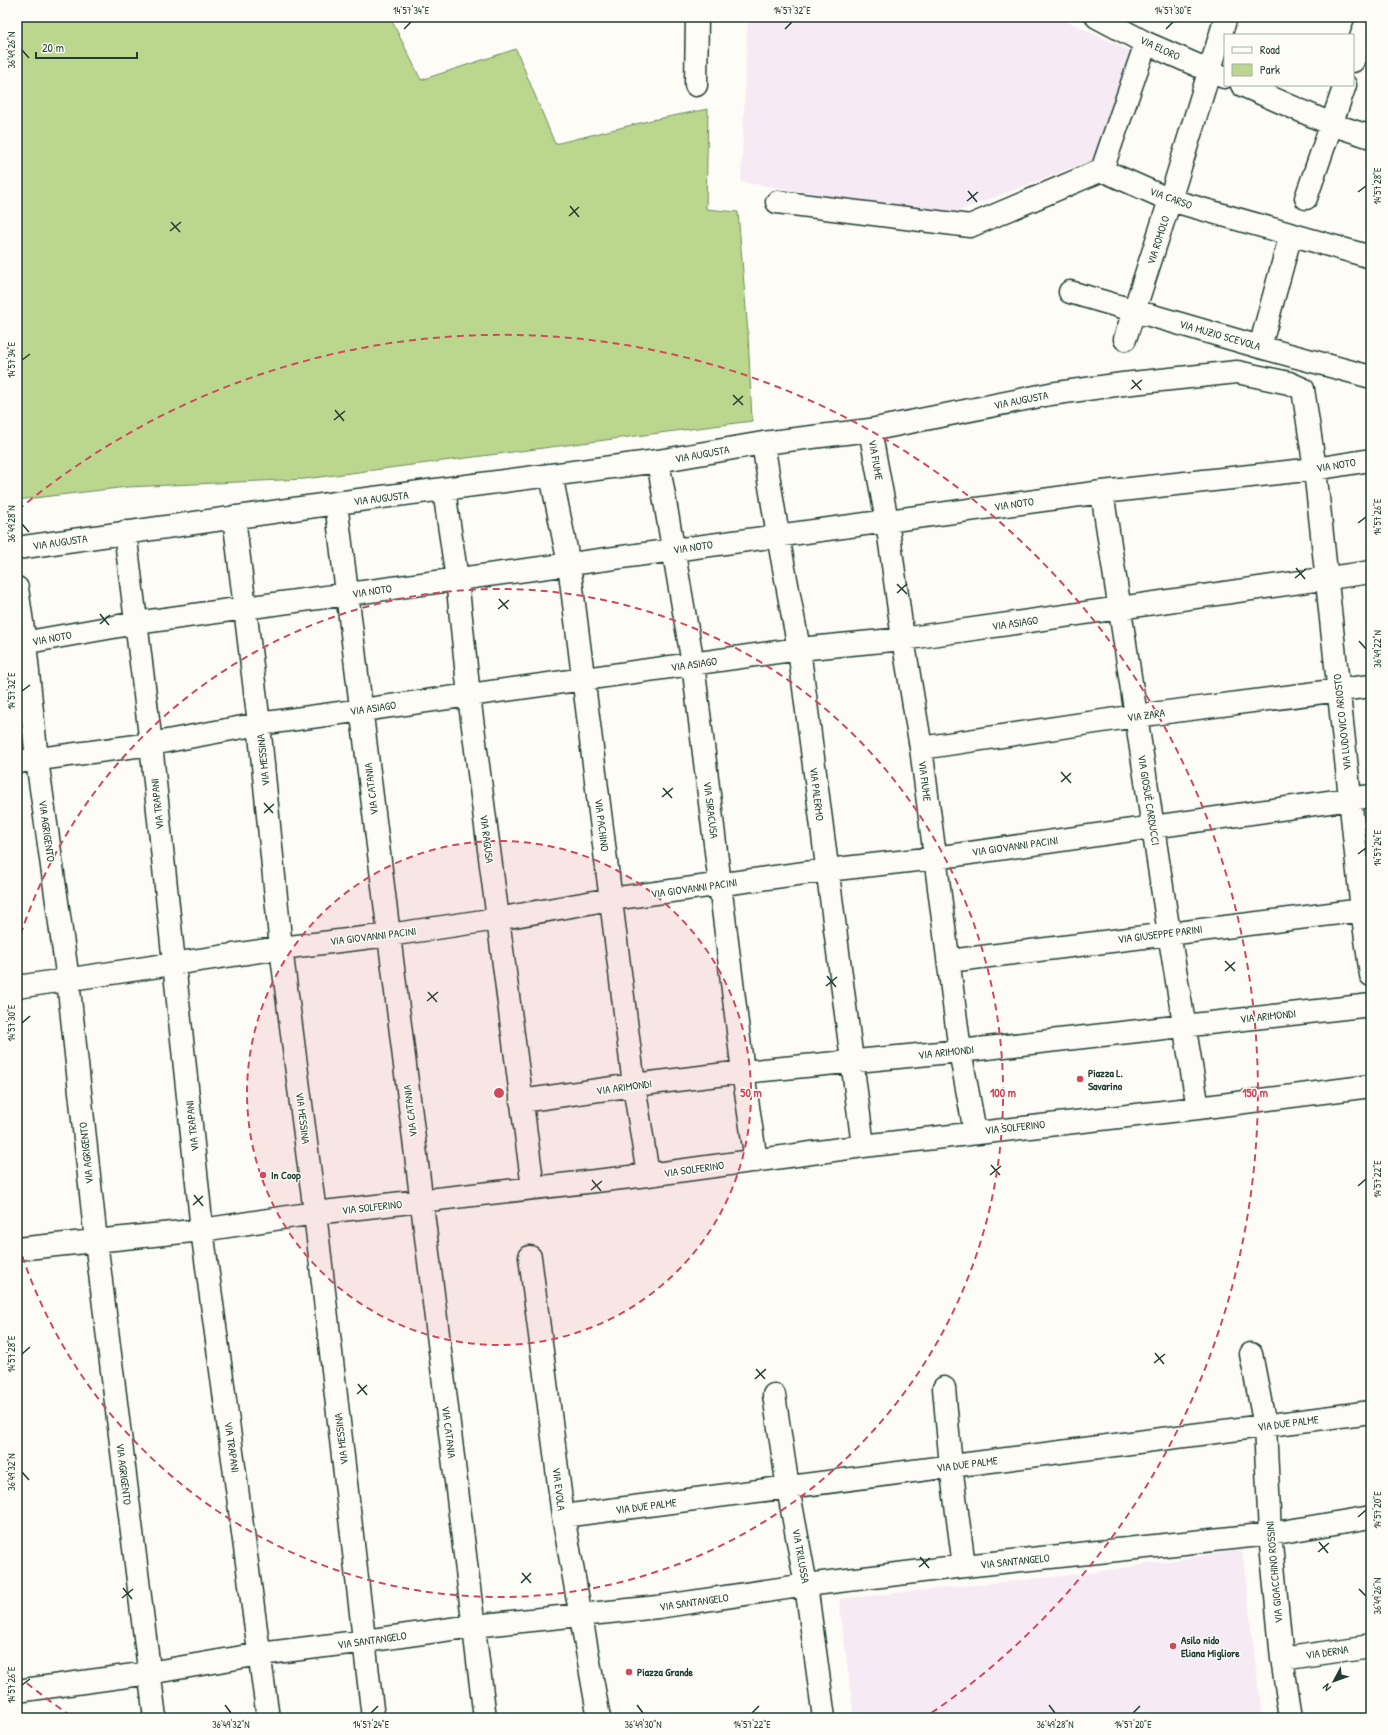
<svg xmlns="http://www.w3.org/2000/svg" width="1388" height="1735" font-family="'Patrick Hand',sans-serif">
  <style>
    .built { fill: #f6eaf4 }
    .green { fill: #bbd78e; stroke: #6d8a61 }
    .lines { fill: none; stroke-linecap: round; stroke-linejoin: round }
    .minor-casing { stroke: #1f3d34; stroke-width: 25 }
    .minor { stroke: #fdfcf7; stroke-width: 22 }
    .ticks { fill: none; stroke: #1f3d34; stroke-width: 1.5 }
    .ring { fill: none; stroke: #d1495b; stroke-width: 2; stroke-dasharray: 7 5 }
    .poi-dot { fill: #d1495b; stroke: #fdfcf7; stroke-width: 1.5 }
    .labels { text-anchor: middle; stroke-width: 3; stroke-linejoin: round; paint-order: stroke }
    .street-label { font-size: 11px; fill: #1f3d34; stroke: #fdfcf7 }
    .poi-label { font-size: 11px; font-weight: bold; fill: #1f3d34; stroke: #fdfcf7; text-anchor: start }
    .centre { fill: #d1495b; stroke: #fdfcf7; stroke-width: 2 }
    .ring-label { font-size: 12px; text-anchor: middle; font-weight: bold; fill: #d1495b; stroke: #fdfcf7; stroke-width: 3; stroke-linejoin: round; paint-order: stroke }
    .neatline { fill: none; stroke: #1f3d34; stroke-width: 1.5 }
    .ticks-label { font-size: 10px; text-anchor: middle; fill: #1f3d34 }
  </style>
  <rect width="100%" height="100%" fill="#fdfcf7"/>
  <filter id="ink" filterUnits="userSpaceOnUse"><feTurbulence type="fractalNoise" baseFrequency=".025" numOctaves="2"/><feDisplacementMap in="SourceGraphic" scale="8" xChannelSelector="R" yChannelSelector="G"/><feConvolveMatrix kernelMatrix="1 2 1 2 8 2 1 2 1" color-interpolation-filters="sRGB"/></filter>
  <g filter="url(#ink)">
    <path class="built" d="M748,17H1058L1131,51L1098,158L950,214L741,182Z
      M1242,1550L1262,1718H854L839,1599L1082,1574Z"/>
    <path class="green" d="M17,17H390L421,80L516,49L555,144L652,120L708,109L706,209L738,212L748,333L752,421L304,479L127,487L17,500Z"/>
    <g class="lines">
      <g class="minor-casing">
        <path id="minor" d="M1097,17L1146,43L1224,77
          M1146,43L1102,170L1170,200L1371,257
          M1353,61L1368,17
          M696,85L697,17
          M1242,85L1331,124L1371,137
          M1306,198L1345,85
          M777,202L970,226L1102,170
          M1070,292L1260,347L1371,377
          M1125,339L1170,200L1226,17
          M1260,347L1291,234
          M870,430L887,521L903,639L921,748L960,1051L975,1132
          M763,443L778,536L799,649L863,1146
          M658,461L693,664L743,1072L756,1161
          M551,475L569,564L634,1085L648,1175
          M444,490L457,579L469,696L533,1188
          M1102,492L1169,933L1198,1108
          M336,503L485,1718
          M234,517L259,724L281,948L315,1213L373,1718
          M125,532L151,744L202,1230L268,1718
          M17,548L336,503L658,461L763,443L870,430L1050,394L1123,384L1237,372L1289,383L1303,389L1315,469L1362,910L1371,975
          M17,588L25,643L37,760L68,980L96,1241L155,1718
          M17,644L136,623L245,608L1102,492L1315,469L1371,460
          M921,748L1136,716L1371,686
          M17,762L151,744L259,724L362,710L799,649L903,639L1371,572
          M949,961L1371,909
          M17,987L281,948L389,935L497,919L611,899L827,870L935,858L1371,796
          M521,1101L634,1085L743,1072L960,1051L1371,1005
          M17,1249L202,1230L315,1213L648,1175L863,1146L1198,1108L1371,1086
          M530,1257L563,1516L599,1718
          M1251,1354L1265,1426L1270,1534L1282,1659L1291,1718
          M944,1388L951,1466L964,1566
          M774,1395L788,1488L806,1585L824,1718
          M563,1516L1371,1412
          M1282,1659L1371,1646
          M17,1691L149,1673L260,1654L365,1641L473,1626L658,1607L806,1585L964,1566L1270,1534L1371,1517"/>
      </g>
      <use href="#minor" class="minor"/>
    </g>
  </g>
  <path class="ticks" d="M404,29L411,22M785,29L792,22M1166,29L1173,22M22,50L29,58M968,191L977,202M1358,192L1366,186M967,201L978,192M570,206L579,217M569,216L579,207M171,222L180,232M170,231L181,222M22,360L30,354M1132,380L1141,390M1131,389L1142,380M733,395L743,405M733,405L743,396M335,410L344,421M334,420L345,411M1358,523L1366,517M22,524L29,532M1296,568L1305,579M1295,578L1306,569M897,584L907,594M897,593L907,584M499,599L508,609M498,609L509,600M100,614L109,625M100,624L110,615M1359,641L1366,649M22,691L30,685M1061,772L1071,783M1061,782L1071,773M663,788L672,798M662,797L673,788M264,803L273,813M264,813L274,804M1358,854L1366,848M1225,961L1235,971M1225,971L1235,962M827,976L836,987M826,986L837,977M428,992L437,1002M427,1001L438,992M22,1023L30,1016M991,1165L1000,1175M990,1175L1001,1166M592,1180L601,1191M1358,1186L1366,1179M591,1190L602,1181M194,1195L203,1206M193,1205L203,1196M1155,1353L1164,1364M22,1354L30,1347M1154,1363L1165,1354M756,1369L765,1379M755,1379L766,1369M358,1384L367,1395M357,1394L367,1385M22,1472L29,1480M1358,1517L1366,1510M1319,1542L1328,1553M1318,1552L1329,1543M920,1557L929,1568M919,1567L930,1558M522,1573L531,1583M521,1583L531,1573M123,1588L132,1599M1359,1589L1366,1596M122,1598L133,1589M22,1685L30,1679M225,1705L231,1713M637,1705L643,1713M1049,1705L1055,1713M371,1713L378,1706M752,1713L759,1706M1133,1713L1140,1706"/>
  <circle cx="499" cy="1093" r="252" fill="#d1495b" fill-opacity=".12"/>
  <g class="ring">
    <circle cx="499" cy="1093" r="252"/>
    <path d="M17 946A504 504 0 1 1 17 1240"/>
    <path d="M71 1716A756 756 0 0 1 18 1676M18 510A756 756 0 1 1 927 1716"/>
  </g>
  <g class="poi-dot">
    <circle cx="1080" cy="1079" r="4"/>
    <circle cx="263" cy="1175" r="4"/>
    <circle cx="1173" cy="1646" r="4"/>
    <circle cx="629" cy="1672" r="4"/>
  </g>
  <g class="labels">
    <g class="street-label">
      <text transform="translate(1160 48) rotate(25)" y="4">VIA ELORO</text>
      <text transform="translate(1171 198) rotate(20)" y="4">VIA CARSO</text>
      <text transform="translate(1158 240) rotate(-72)" y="4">VIA ROMOLO</text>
      <text transform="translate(1220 335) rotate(16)" y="4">VIA MUZIO SCEVOLA</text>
      <text transform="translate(1021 400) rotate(-11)" y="4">VIA AUGUSTA</text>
      <text transform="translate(702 454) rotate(-10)" y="4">VIA AUGUSTA</text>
      <text transform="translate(876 460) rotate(80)" y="4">VIA FIUME</text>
      <text transform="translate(1336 465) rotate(-9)" y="4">VIA NOTO</text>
      <text transform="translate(381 498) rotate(-7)" y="4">VIA AUGUSTA</text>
      <text transform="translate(1014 504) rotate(-8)" y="4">VIA NOTO</text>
      <text transform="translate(60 542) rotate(-8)" y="4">VIA AUGUSTA</text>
      <text transform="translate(693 547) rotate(-8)" y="4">VIA NOTO</text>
      <text transform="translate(372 591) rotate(-8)" y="4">VIA NOTO</text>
      <text transform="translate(1015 623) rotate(-8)" y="4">VIA ASIAGO</text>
      <text transform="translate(52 638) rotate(-10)" y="4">VIA NOTO</text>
      <text transform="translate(694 664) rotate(-8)" y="4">VIA ASIAGO</text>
      <text transform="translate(373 708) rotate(-8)" y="4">VIA ASIAGO</text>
      <text transform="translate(1146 715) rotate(-8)" y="4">VIA ZARA</text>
      <text transform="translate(1342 722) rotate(-96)" y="4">VIA LUDOVICO ARIOSTO</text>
      <text transform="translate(263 760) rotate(-96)" y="4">VIA MESSINA</text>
      <text transform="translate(925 781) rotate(83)" y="4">VIA FIUME</text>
      <text transform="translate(371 789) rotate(-97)" y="4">VIA CATANIA</text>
      <text transform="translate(817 794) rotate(83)" y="4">VIA PALERMO</text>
      <text transform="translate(1149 800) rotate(81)" y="4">VIA GIOSUÈ CARDUCCI</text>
      <text transform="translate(157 804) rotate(-96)" y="4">VIA TRAPANI</text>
      <text transform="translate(711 810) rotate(83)" y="4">VIA SIRACUSA</text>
      <text transform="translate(602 825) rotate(83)" y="4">VIA PACHINO</text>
      <text transform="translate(47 831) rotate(82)" y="4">VIA AGRIGENTO</text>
      <text transform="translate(487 839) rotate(83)" y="4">VIA RAGUSA</text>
      <text transform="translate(1015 846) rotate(-8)" y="4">VIA GIOVANNI PACINI</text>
      <text transform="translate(694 888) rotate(-8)" y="4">VIA GIOVANNI PACINI</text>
      <text transform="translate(1160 934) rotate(-7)" y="4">VIA GIUSEPPE PARINI</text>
      <text transform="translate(373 936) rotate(-7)" y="4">VIA GIOVANNI PACINI</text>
      <text transform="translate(1268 1016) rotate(-6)" y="4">VIA ARIMONDI</text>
      <text transform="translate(946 1052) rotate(-6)" y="4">VIA ARIMONDI</text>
      <text transform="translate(624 1087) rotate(-8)" y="4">VIA ARIMONDI</text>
      <text transform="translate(410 1111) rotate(-97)" y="4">VIA CATANIA</text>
      <text transform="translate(303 1118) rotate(83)" y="4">VIA MESSINA</text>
      <text transform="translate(192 1126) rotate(-96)" y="4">VIA TRAPANI</text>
      <text transform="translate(1015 1127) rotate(-6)" y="4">VIA SOLFERINO</text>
      <text transform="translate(86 1153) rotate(-96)" y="4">VIA AGRIGENTO</text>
      <text transform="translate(694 1169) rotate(-8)" y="4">VIA SOLFERINO</text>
      <text transform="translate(372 1207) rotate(-6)" y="4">VIA SOLFERINO</text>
      <text transform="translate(1288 1423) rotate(-7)" y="4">VIA DUE PALME</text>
      <text transform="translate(449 1432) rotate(83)" y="4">VIA CATANIA</text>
      <text transform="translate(341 1439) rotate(-97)" y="4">VIA MESSINA</text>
      <text transform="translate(232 1447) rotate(82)" y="4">VIA TRAPANI</text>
      <text transform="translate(967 1464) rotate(-7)" y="4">VIA DUE PALME</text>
      <text transform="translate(124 1474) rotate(83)" y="4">VIA AGRIGENTO</text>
      <text transform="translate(559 1489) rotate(83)" y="4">VIA EVOLA</text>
      <text transform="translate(646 1506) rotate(-7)" y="4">VIA DUE PALME</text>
      <text transform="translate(801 1556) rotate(80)" y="4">VIA TRILUSSA</text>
      <text transform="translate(1015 1561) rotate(-6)" y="4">VIA SANTANGELO</text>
      <text transform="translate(1274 1572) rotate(-95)" y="4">VIA GIOACCHINO ROSSINI</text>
      <text transform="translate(694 1602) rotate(-8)" y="4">VIA SANTANGELO</text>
      <text transform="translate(372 1640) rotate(-8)" y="4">VIA SANTANGELO</text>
      <text transform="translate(1327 1652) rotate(-8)" y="4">VIA DERNA</text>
    </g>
    <g class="poi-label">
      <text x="1088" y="1077">Piazza L.<tspan x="1088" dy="13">Savarino</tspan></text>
      <text x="271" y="1179">In Coop</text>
      <text x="1181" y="1644">Asilo nido<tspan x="1181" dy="13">Eliana Migliore</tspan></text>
      <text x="637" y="1676">Piazza Grande</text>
    </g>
  </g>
  <circle cx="499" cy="1093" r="6" class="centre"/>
  <g class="ring-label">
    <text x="751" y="1097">50 m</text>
    <text x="1003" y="1097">100 m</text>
    <text x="1255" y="1097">150 m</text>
  </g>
  <rect width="1388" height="1735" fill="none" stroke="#fdfcf7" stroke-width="44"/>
  <rect x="1224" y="34" width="130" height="52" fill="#fdfcf7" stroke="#a4b0a9"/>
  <rect x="1232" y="47" width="20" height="6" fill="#fdfcf7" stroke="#a4b0a9"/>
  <text x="1260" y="54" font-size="12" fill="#1f3d34">Road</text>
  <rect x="1232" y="64" width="20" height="12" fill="#bbd78e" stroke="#a4b0a9"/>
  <text x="1260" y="74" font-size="12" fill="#1f3d34">Park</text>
  <g transform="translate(1334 1681) rotate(229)" stroke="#fdfcf7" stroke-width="3" paint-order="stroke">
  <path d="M0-3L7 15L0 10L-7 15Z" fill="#1f3d34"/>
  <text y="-6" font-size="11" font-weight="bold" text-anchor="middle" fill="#1f3d34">N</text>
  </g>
  <path d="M36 52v6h101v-6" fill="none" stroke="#1f3d34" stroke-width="2"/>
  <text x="42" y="52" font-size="12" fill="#1f3d34" stroke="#fdfcf7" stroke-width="3" paint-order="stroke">20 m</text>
  <rect x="22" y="22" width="1344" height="1691" class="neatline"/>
  <g class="ticks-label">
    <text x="411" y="14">14°57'34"E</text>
    <text x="792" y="14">14°57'32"E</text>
    <text x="1173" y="14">14°57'30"E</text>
    <text transform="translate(11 50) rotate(-90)" y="4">36°49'26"N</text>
    <text transform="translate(1377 186) rotate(-90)" y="4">14°57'28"E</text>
    <text transform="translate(11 360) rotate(-90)" y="4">14°57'34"E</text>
    <text transform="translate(1377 517) rotate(-90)" y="4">14°57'26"E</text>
    <text transform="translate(11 524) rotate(-90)" y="4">36°49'28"N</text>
    <text transform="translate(1377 649) rotate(-90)" y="4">36°49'22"N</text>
    <text transform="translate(11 691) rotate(-90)" y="4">14°57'32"E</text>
    <text transform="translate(1377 848) rotate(-90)" y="4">14°57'24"E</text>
    <text transform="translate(11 1023) rotate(-90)" y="4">14°57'30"E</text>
    <text transform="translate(1377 1179) rotate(-90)" y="4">14°57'22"E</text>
    <text transform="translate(11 1354) rotate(-90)" y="4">14°57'28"E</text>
    <text transform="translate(11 1472) rotate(-90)" y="4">36°49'32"N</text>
    <text transform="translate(1377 1510) rotate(-90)" y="4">14°57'20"E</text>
    <text transform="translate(1377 1596) rotate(-90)" y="4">36°49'26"N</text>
    <text transform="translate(11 1685) rotate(-90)" y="4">14°57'26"E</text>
    <text x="231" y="1728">36°49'32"N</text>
    <text x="371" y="1728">14°57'24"E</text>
    <text x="643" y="1728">36°49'30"N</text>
    <text x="752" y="1728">14°57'22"E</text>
    <text x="1055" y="1728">36°49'28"N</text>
    <text x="1133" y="1728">14°57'20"E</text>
  </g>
</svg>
